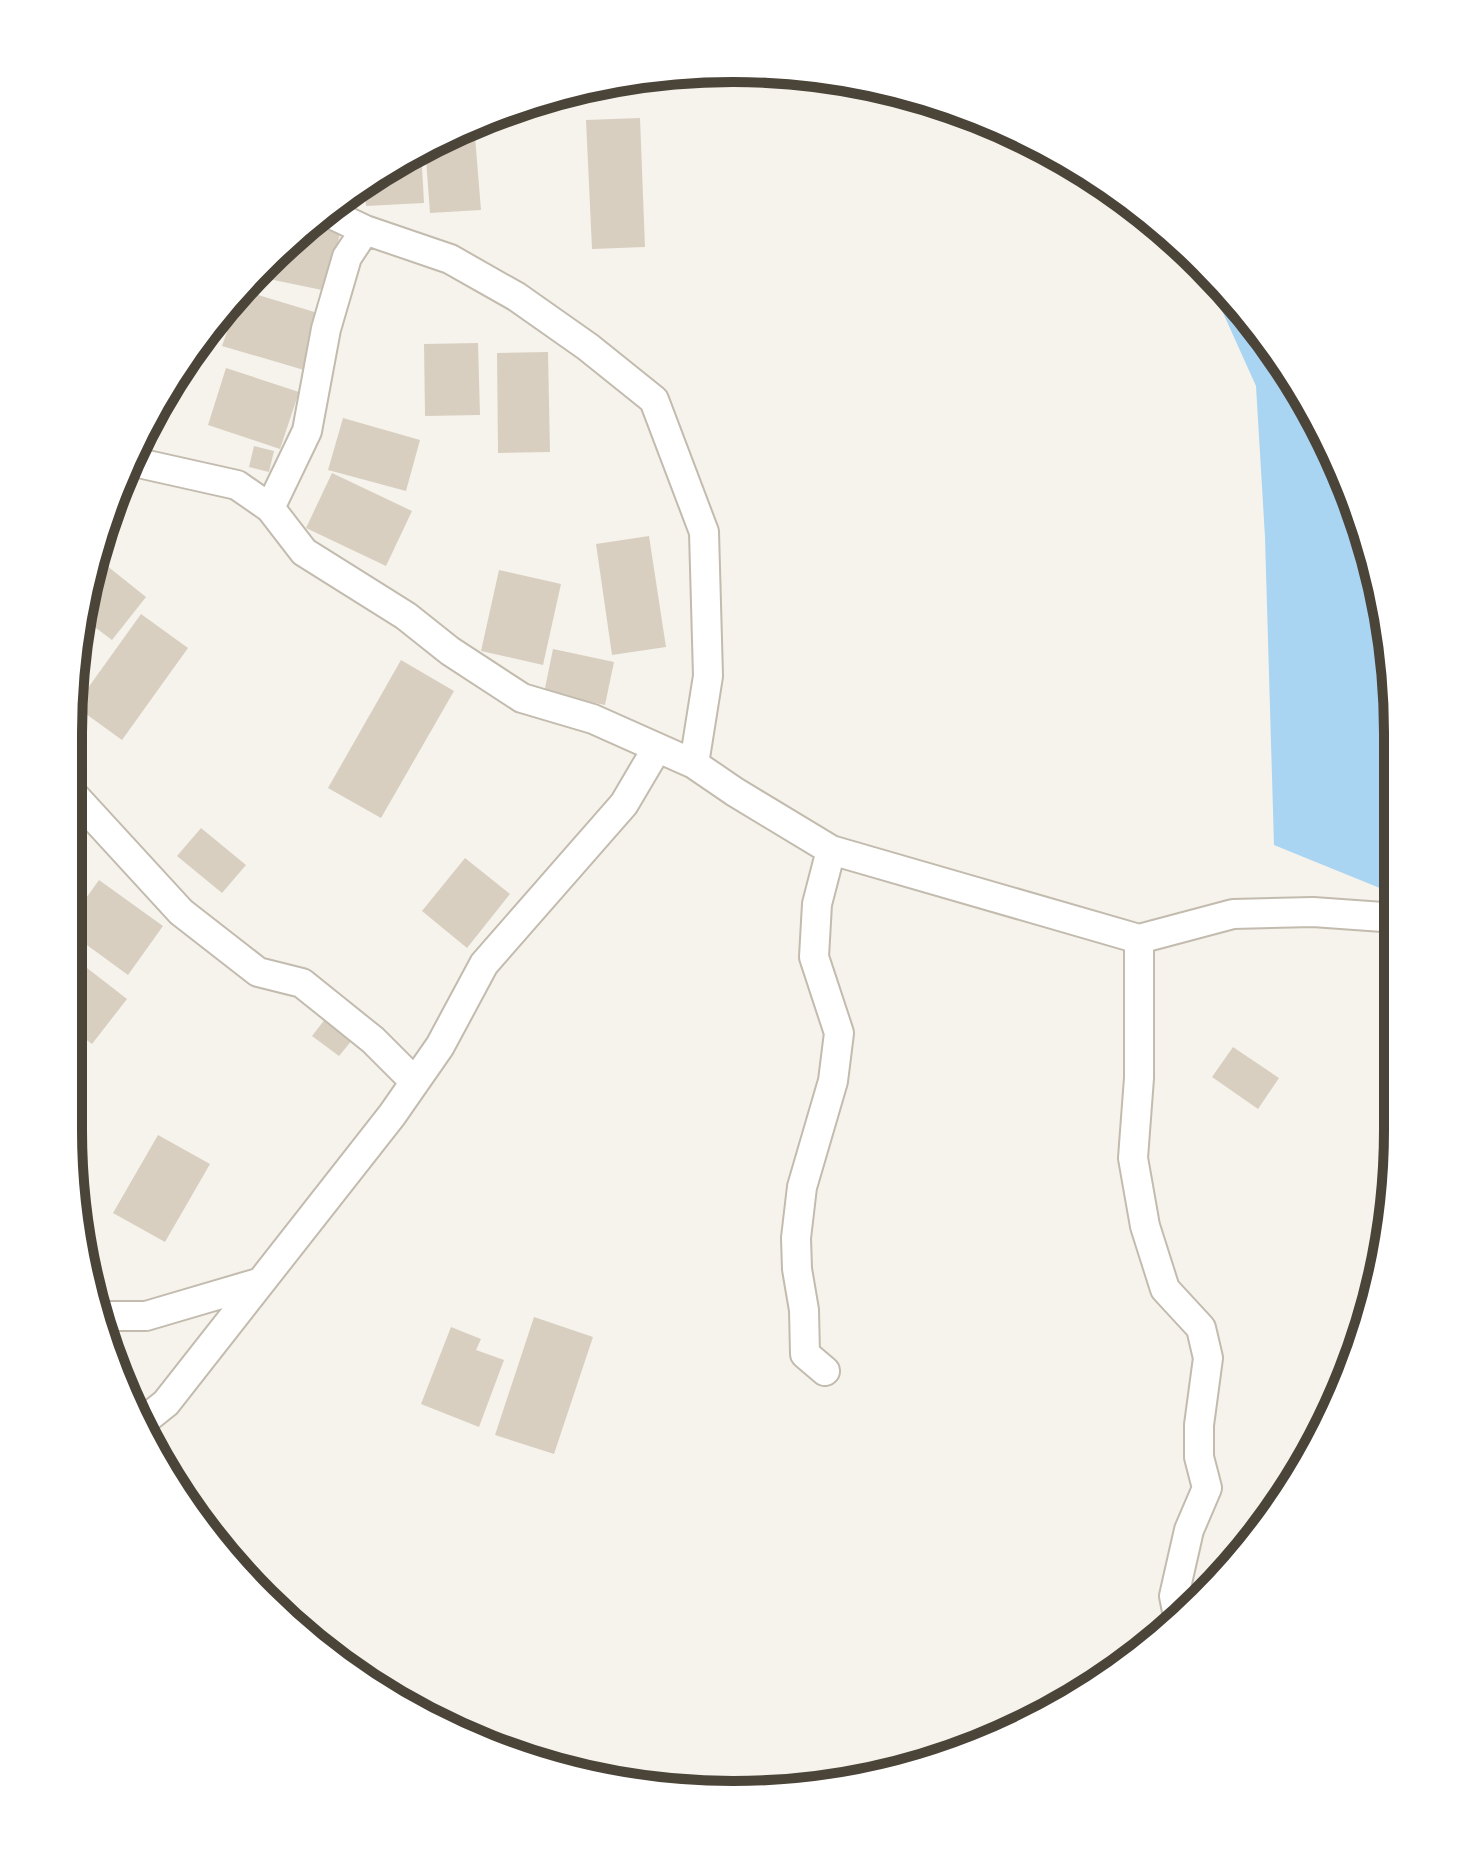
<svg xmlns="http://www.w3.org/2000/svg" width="1466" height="1863" font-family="Overpass,sans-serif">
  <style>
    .water { fill: #a9d4f2 }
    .building { fill: #d8cfc1 }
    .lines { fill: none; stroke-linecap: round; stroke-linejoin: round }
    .minor-casing { stroke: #c2bbae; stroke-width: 32 }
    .minor { stroke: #fff; stroke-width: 28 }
    .rim { fill: none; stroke: #4b4439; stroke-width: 10 }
  </style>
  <rect width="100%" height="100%" fill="#f6f3ec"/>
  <path class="water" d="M1201,264L1233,294L1309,400L1363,520L1397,689V895L1274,845L1265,537L1256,386Z"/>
  <path class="building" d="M640,118L645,247L592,249L586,120Z
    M474,124L481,210L430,213L425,146Z
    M421,148L424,203L366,206L364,183L400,157Z
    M305,225L340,233L327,291L254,276L294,233Z
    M242,290L321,314L304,370L222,346Z
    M478,343L480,415L425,416L424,344Z
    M548,352L550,452L498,453L497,353Z
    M226,368L299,392L280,449L208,425Z
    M343,418L420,440L406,491L328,470Z
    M254,446L274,451L269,472L249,467Z
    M332,473L412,511L386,566L306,528Z
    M649,536L666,647L612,655L596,544Z
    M96,557L146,597L112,640L84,619Z
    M499,570L561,584L543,665L481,651Z
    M141,614L188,648L122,740L75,706Z
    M553,649L614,662L605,705L544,693Z
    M76,658L90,671L69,695V690Z
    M401,660L454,691L381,818L328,788Z
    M201,828L246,865L222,893L177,856Z
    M465,858L510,894L467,948L422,911Z
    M99,880L163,926L128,975L69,932V922Z
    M69,954L127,999L92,1044L68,1026Z
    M326,1018L353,1039L339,1056L312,1036Z
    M1233,1047L1279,1078L1258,1109L1212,1077Z
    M158,1135L210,1164L165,1242L113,1213Z
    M534,1317L593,1337L554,1454L495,1435Z
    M451,1327L481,1339L476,1350L504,1360L479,1427L421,1404Z"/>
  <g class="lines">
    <g class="minor-casing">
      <path id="minor" d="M325,211L365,230L450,259L517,297L588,347L654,400L704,532L708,676L694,764
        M134,462L237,485L270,508L304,552L406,616L450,651L522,698L593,719L694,764L735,792L831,850L1139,939L1233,914L1313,912L1397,918
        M270,508L307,431L326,329L347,257L365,230
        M69,790L181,912L258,972L302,983L373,1040L415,1082
        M1139,939V1078L1133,1158L1145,1226L1165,1289L1201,1328L1208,1358L1199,1425V1457L1207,1488L1189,1530L1174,1596L1179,1621
        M96,1316H146L258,1283
        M825,1371L805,1354L804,1310L797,1269L796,1238L802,1187L833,1081L839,1033L814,957L817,904L831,850
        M141,1423L166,1403L392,1115L440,1046L484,964L624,804L657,748"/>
    </g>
    <use href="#minor" class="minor"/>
  </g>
  <path d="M0 0H1466V1863H0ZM733 82H733A651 651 0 0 1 1384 733V1130A651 651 0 0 1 733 1781H733A651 651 0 0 1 82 1130V733A651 651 0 0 1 733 82Z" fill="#fff" fill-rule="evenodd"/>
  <path class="rim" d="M733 82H733A651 651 0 0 1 1384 733V1130A651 651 0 0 1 733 1781H733A651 651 0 0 1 82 1130V733A651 651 0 0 1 733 82Z"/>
</svg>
